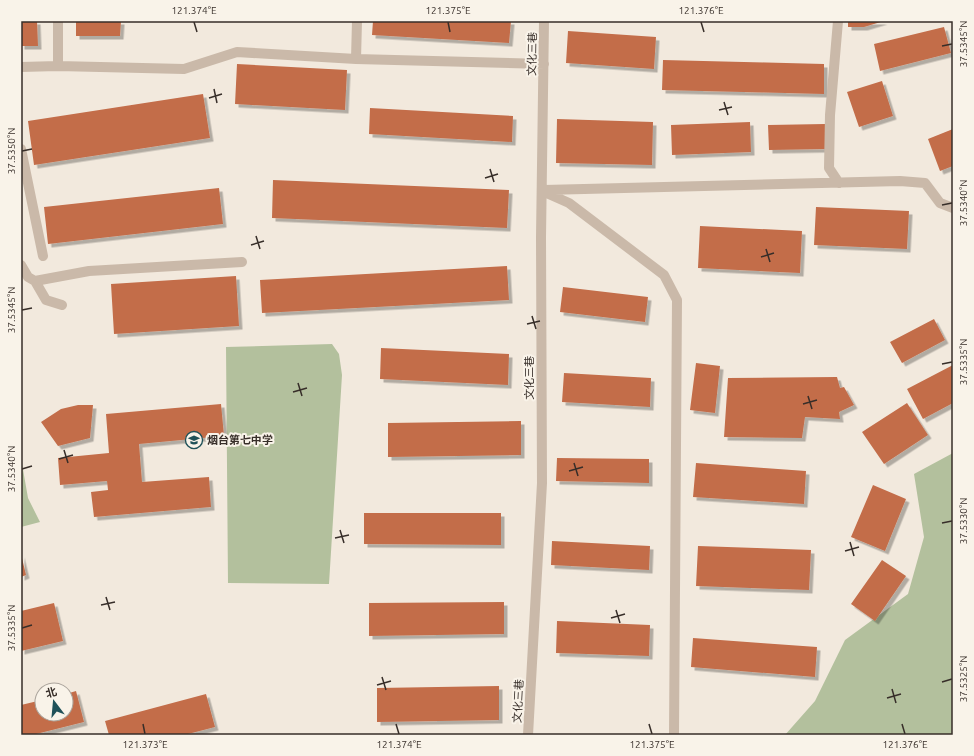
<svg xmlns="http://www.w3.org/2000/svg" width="974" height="756" font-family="Ubuntu,'Noto Sans SC',sans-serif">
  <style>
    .green { fill: #b3c09d }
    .building { fill: #c36d4a; filter: url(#shadow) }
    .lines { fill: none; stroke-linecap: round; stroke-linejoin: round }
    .minor { stroke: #cab9a9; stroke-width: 10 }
    .ticks { fill: none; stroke: #372e29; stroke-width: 1.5 }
    .labels { text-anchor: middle; stroke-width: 4; stroke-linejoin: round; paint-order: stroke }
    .street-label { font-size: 11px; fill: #372e29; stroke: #f9f3e9 }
    .poi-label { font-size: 11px; font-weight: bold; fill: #372e29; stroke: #f9f3e9; text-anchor: start }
    .neatline { fill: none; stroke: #372e29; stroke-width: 1.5 }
    .ticks-label { font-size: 10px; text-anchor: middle; fill: #372e29 }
  </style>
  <defs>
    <filter id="shadow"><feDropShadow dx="3.5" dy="3.5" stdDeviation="0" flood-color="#0004"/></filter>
  </defs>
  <rect width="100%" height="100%" fill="#f2e9dd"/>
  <path class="green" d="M332,344L339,354L342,375L329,584L228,583L226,347Z
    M953,453V735H785L815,701L845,640L908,594L924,537L914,474Z
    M21,458L28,498L40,522L21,527Z"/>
  <path class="building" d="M21,21H37L38,46H21Z
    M76,21H121L120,36H76Z
    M373,21H511L509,43L372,35Z
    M848,21H884L864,27H848Z
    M944,27L951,53L880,71L874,44Z
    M568,31L656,37L654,69L566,63Z
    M663,60L824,64V94L662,90Z
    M237,64L347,70L345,110L235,104Z
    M882,81L893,116L859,127L847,92Z
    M203,94L210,138L34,165L28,121Z
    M370,108L513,116L512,142L369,134Z
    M557,119L653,122L652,165L556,163Z
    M750,122L751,152L672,155L671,125Z
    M825,124V149L769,150L768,125Z
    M953,129V166L940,171L928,139Z
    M273,180L509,190L507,228L272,218Z
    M219,188L223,224L48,244L44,207Z
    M816,207L909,211L907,249L814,245Z
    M700,226L802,231L800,273L698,268Z
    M507,266L509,300L262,313L260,280Z
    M236,276L239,326L114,334L111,284Z
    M563,287L648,297L645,322L560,312Z
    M934,319L945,340L902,363L890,342Z
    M381,348L509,354L508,385L380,379Z
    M696,363L720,366L715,413L690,410Z
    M953,365V403L923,419L907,389Z
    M564,373L651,378L650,407L562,402Z
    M837,377L840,388L844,387L854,405L839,412L840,419L805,417L802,438L724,437L728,378Z
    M907,403L928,435L884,464L862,432Z
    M221,404L224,436L139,444L142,482L209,477L211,507L94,517L91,492L108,490L107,481L60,485L58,458L109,453L106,414Z
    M78,405H93L90,438L58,446L41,422L61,409Z
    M521,421V455L388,457V423Z
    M557,458L649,459V483L556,481Z
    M696,463L806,471L804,504L693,497Z
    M873,485L906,499L885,551L851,537Z
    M364,513H501V545L364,544Z
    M552,541L650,546L649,570L551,565Z
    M698,546L811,550L809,590L696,586Z
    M21,554L26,575L21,577Z
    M882,560L906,576L875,621L851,604Z
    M504,602V634L369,636V603Z
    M54,603L63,641L21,651V611Z
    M557,621L650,625L649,656L556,653Z
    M693,638L817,647L815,677L691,667Z
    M499,686V720L377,722V688Z
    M76,691L84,722L32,735H21V705L42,700V714H66V694Z
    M206,694L215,727L184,735H109L105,721Z"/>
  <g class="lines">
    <path class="minor" d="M58,21V66
      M838,21L830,115L829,168L839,183
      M356,59L357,21
      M21,67L58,66L184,69L237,52L356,59L544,64
      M21,149L43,256
      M544,190L900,181L925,183L940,203L953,208
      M542,191L569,203L664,275L677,300L674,735
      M21,265L28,277L35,281L89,271L242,262
      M35,281L46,300L62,305
      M528,735L542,483L541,237L544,21"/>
  </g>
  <path class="ticks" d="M194,22L197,32M448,22L450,32M701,22L704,32M942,46L952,44M214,89L217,103M209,98L222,94M724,102L728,115M719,110L732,107M22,151L32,149M490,169L494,182M485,178L498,174M942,205L952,203M256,236L260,249M251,245L264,241M766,249L770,262M761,257L774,253M22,310L32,308M532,316L536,329M527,324L540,321M942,364L952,362M298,383L302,396M293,392L307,388M808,396L812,409M803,404L817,400M64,450L68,463M59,459L73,455M574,463L578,476M22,469L32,466M569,471L583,467M942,523L952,521M340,530L344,543M335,538L349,535M850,542L854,556M845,551L859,547M106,597L110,610M101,605L115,602M616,610L620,623M611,618L625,614M22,628L32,625M382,677L386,690M942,682L952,679M377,685L391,681M892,689L896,703M887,698L901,694M143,724L145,734M396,724L399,734M649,724L652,734M902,724L905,734"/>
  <defs>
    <g id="school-ring" transform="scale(0.9)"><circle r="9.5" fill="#f9f3e9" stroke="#1f5158" stroke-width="1.5"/><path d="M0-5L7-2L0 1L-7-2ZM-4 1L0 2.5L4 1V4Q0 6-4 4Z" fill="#1f5158"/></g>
  </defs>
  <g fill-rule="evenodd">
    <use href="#school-ring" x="194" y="440"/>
  </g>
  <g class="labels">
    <g class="street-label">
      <text transform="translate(532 54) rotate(-89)" y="4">文化三巷</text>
      <text transform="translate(529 378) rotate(-90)" y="4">文化三巷</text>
      <text transform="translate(518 701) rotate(-87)" y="4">文化三巷</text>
    </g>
    <g class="poi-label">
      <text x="207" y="444">烟台第七中学</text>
    </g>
  </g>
  <rect width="974" height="756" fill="none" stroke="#f9f3e9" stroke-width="44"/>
  <g transform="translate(54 702) rotate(344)"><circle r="19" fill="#f9f3e9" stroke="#aba49c"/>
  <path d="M0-3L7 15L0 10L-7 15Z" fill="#1f5158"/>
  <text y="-6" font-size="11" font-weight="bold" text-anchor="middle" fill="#372e29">北</text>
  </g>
  <rect x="22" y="22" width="930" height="712" class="neatline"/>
  <g class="ticks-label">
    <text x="194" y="14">121.374°E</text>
    <text x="448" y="14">121.375°E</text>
    <text x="701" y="14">121.376°E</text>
    <text transform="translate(963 44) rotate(-90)" y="4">37.5345°N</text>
    <text transform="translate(11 151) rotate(-90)" y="4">37.5350°N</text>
    <text transform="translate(963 203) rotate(-90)" y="4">37.5340°N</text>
    <text transform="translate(11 310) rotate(-90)" y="4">37.5345°N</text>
    <text transform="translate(963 362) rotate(-90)" y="4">37.5335°N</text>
    <text transform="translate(11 469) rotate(-90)" y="4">37.5340°N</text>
    <text transform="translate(963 521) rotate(-90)" y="4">37.5330°N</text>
    <text transform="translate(11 628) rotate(-90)" y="4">37.5335°N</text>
    <text transform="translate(963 679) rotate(-90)" y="4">37.5325°N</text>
    <text x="145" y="748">121.373°E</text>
    <text x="399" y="748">121.374°E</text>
    <text x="652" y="748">121.375°E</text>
    <text x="905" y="748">121.376°E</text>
  </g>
</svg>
